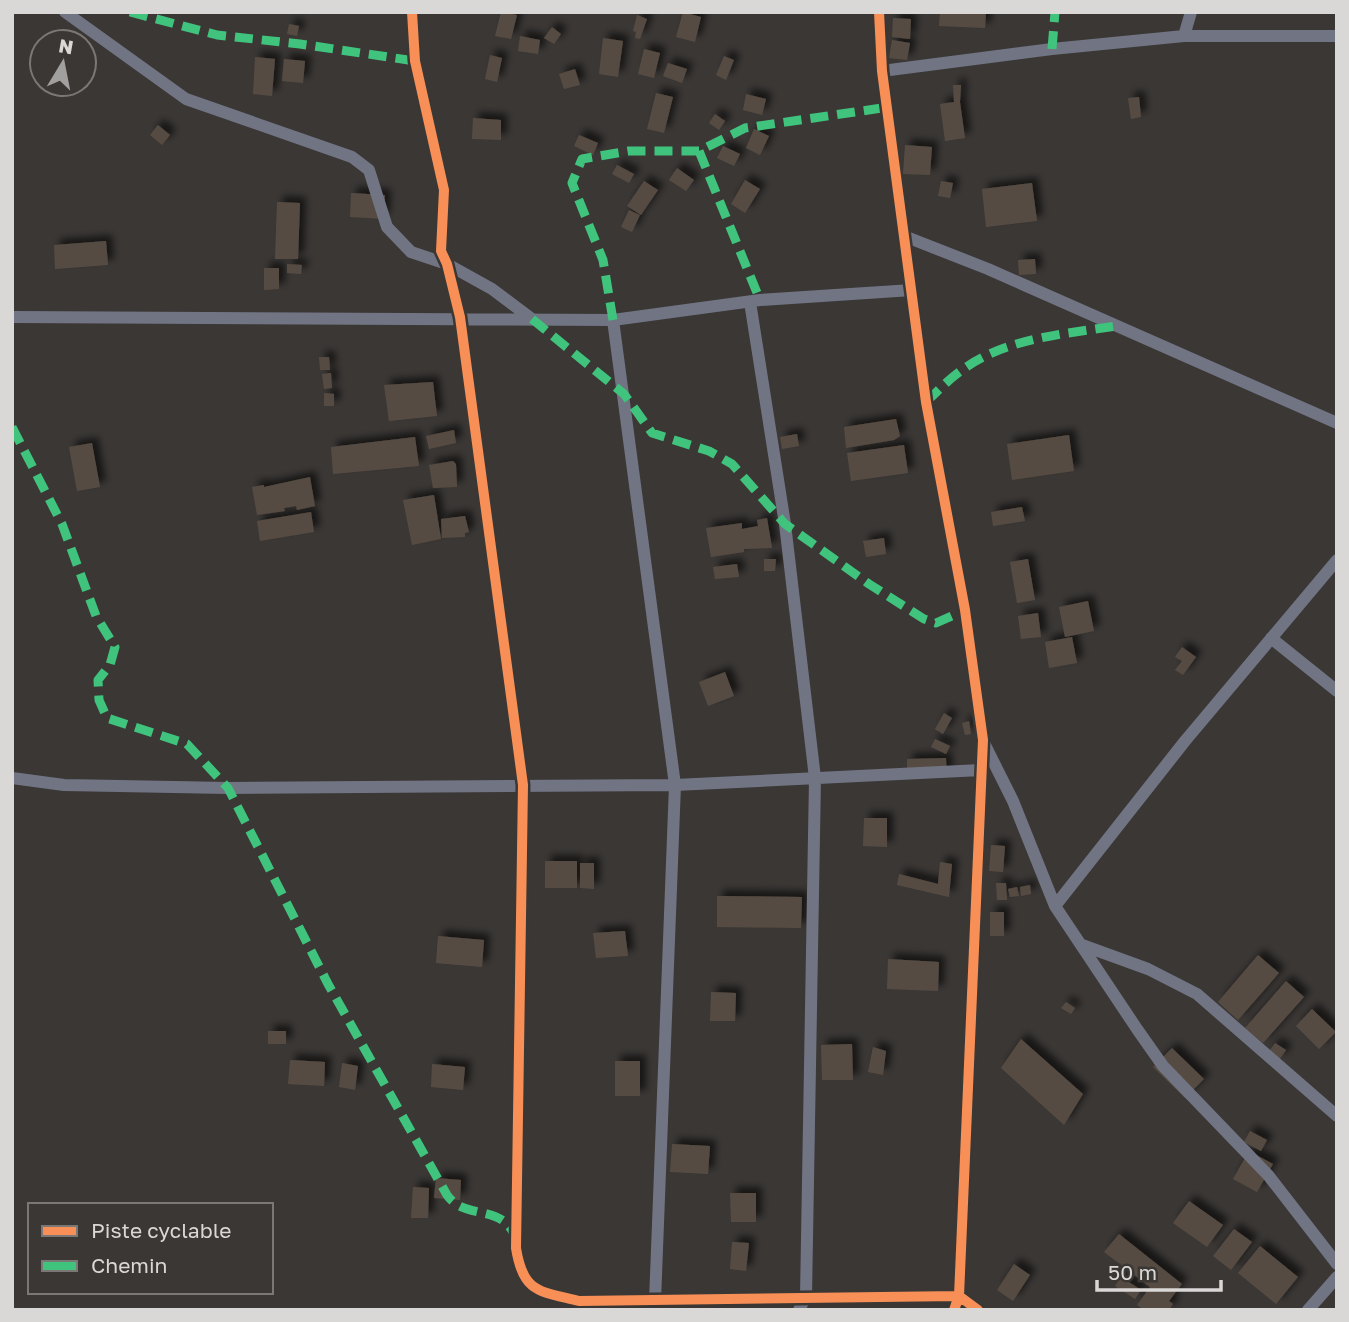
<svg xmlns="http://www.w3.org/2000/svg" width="1349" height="1322" font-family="'Golos Text',sans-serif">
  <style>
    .building { fill: #574c42; filter: url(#shadow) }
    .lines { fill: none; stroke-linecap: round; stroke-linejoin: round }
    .street { stroke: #717483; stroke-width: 12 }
    .quiet { stroke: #40c37c; stroke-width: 9; stroke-dasharray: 18 9; stroke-linecap: butt }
    .cycleway-casing { stroke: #3b3734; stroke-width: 15 }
    .cycleway { stroke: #f78f57; stroke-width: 10 }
  </style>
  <defs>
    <filter id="shadow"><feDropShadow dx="6" dy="-6" stdDeviation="3.5" flood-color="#0009"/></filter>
  </defs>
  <rect width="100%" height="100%" fill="#3a3735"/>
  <path class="building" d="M501,12L517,15L511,39L495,36Z
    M683,12L701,17L695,42L676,37Z
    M940,12H986L985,28L939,26Z
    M637,15L647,19L640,39L635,38L636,32L633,31Z
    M893,18L911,19L910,39L892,37Z
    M289,24L299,26L297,36L287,34Z
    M552,27L561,34L554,44L544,38Z
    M520,36L540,40L538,54L518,51Z
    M603,38L623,41L618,77L599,74Z
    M892,40L910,43L907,60L889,58Z
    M644,49L660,53L654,78L638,74Z
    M490,55L502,58L497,82L485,79Z
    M724,56L734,60L726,80L716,75Z
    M255,57L275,59L272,96L253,94Z
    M284,59L305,61L303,83L282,81Z
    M668,63L687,69L682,83L663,76Z
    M575,69L580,85L564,89L559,74Z
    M953,85H961L960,102L965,138L945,141L940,104L954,102Z
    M656,93L673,97L664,133L647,129Z
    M746,94L766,99L762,115L743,110Z
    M1139,97L1141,117L1131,119L1128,98Z
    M715,114L725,121L719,130L709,123Z
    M473,118L501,120V140L472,139Z
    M158,125L170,135L162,145L150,135Z
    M754,129L769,136L760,155L746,148Z
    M579,135L598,143L593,155L574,146Z
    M905,145L932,147L930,175L903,174Z
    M723,146L740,154L734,166L717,158Z
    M617,165L634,174L629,183L612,174Z
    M677,168L694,180L686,191L669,180Z
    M745,180L760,189L745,213L731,204Z
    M644,181L658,190L641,215L627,206Z
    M941,181L953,183L950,198L938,196Z
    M1032,183L1037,221L986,227L982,189Z
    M351,193L385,195L384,219L350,217Z
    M277,202L300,203L298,259H275Z
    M629,210L640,215L632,232L621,227Z
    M106,241L108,265L55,269L54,245Z
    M1035,259L1036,274L1019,275L1018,260Z
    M287,264L302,265L301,274L287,273Z
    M264,268H279V289L264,290Z
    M319,357H329L330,370H320Z
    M331,373L332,388L324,389L322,374Z
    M433,382L437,416L389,421L384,385Z
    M324,393L334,394V406H324Z
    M896,419L900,436L894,440L846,448L844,427Z
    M454,430L456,443L429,449L426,436Z
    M797,434L799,446L782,449L780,437Z
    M1069,435L1074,471L1012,480L1007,444Z
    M415,437L419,466L333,474L331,447Z
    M92,443L100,487L77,491L69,447Z
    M904,445L908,473L851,481L847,453Z
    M453,461L456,464L457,487L433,488L429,465Z
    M310,477L315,506L297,510L296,506L284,508L285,511L257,515L252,487L264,485V487Z
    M434,495L441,539L412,545L403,500Z
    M1022,507L1025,521L993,526L991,512Z
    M311,512L314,532L260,541L257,521Z
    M465,516L469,532L465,533V537L442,538L441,519Z
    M767,518L772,548L744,549V552L711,557L706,528L742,523V529L758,526L757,520Z
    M884,538L886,554L866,557L863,541Z
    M764,559H776L775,571H764Z
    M1028,559L1035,600L1017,603L1010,562Z
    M737,564L739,577L715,579L713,567Z
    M1088,601L1094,631L1065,637L1059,607Z
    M1038,613L1041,637L1021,639L1018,616Z
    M1072,637L1077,663L1049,668L1045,642Z
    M1182,647L1196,657L1183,675L1175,670L1182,661L1175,657Z
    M725,672L734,696L708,706L699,682Z
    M944,713L952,718L943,734L935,729Z
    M969,721L971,734L965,735L962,723Z
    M935,739L950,746L946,754L931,747Z
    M946,758L947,777L907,778V759Z
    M864,818H887V847L863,846Z
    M991,845L1005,846L1003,872L989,871Z
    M545,861H577V888H545Z
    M940,862L952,864L949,897L897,885L899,874L938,884Z
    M580,863H594V889L580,888Z
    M996,883H1006L1007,900H997Z
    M1030,885L1031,894L1021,896L1020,887Z
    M1017,887L1019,896L1010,897L1008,889Z
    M717,896L802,897L801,928L717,927Z
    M990,912H1004V936H990Z
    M625,931L628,956L596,958L593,933Z
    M438,936L484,940L482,967L436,963Z
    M1258,955L1279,973L1238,1020L1218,1002Z
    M888,959L939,962L938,991L887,989Z
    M1286,981L1304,997L1263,1043L1245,1028Z
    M711,992L736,993L735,1021H710Z
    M1066,1002L1075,1008L1071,1014L1061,1008Z
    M1312,1009L1336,1032L1319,1049L1296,1026Z
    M268,1031H286V1044H268Z
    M1021,1039L1083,1094L1064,1125L1001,1068Z
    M1275,1043L1286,1050L1279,1060L1268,1053Z
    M852,1044L853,1080H822L821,1045Z
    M873,1047L886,1051L883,1075L868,1072Z
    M1172,1048L1204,1079L1185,1098L1153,1067Z
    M290,1060L325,1062L324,1086L288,1084Z
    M615,1061H640V1096H615Z
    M342,1063L358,1066L355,1090L339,1087Z
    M432,1064L465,1067L463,1090L431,1087Z
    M1250,1131L1267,1140L1261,1151L1244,1142Z
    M672,1144L710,1146L708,1174L670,1172Z
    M1249,1151L1273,1164L1257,1192L1233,1179Z
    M436,1178L461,1180L460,1200L434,1198Z
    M413,1187L429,1188L428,1218H411Z
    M730,1193H756V1222H731Z
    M1189,1201L1223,1225L1207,1247L1173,1223Z
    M1234,1229L1252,1242L1231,1270L1213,1256Z
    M1119,1234L1182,1284L1169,1301L1173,1304L1169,1310H1144L1137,1305L1150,1287L1104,1252Z
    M732,1242L749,1243L746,1271L730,1269Z
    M1260,1246L1298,1277L1276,1304L1238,1273Z
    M1014,1264L1030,1275L1013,1301L997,1290Z
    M1121,1277L1141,1290L1135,1299L1115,1286Z"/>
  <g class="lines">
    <path class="street" d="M65,12L186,99L352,157L369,170L387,227L411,252L447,264L492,289L532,319
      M412,12L415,61L444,190L441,251L447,264L460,317L523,785L516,1248C523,1293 539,1291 579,1301L959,1296L978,1310
      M879,12L882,71L926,402L965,610L983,740L959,1296L954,1310
      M1184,36L1191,12
      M882,71L1052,49L1184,36H1337
      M904,236L988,269L1337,423
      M750,302L785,524L815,778L806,1296L799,1310
      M12,317L613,320L760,300L912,290
      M613,320L675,785L655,1301
      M1271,638L1337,691
      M983,741L1013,801L1055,906L1137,1029L1163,1066L1268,1175L1337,1264
      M12,778L64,785L228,788L675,785L981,770
      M1055,906L1185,741L1337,560
      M1082,945L1148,969L1197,994L1337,1116
      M1308,1310L1337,1277"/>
    <path class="quiet" d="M130,12L217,35L300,44L415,61
      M1052,49L1055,12
      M699,151L760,300
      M532,319L624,394L652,433L709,451L732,464L785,524L869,584L924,619L936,623L965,610
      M613,320L603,260L572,183L582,159L629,151H699L745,128L889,107
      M926,402C938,391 949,379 962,370C1006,338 1064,334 1116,326
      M12,427L62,524L96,616L115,647L110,665L98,680L99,700L107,718L187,744L228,788L328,984L447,1195C464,1220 500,1204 514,1234"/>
    <g class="cycleway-casing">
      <path id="cycleway" d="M412,12L415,61L444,190L441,251L447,264L460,317L523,785L516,1248C523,1293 539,1291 579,1301L959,1296L978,1310
        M879,12L882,71L926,402L965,610L983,740L959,1296L954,1310"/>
    </g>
    <use href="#cycleway" class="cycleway"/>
  </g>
  <rect width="1349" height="1322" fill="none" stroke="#dad8d6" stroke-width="28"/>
  <rect x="28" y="1203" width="245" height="91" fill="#3b3734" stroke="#7b7775" stroke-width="2"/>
  <rect x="42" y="1226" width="35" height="10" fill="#f78f57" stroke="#7b7775" stroke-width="2"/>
  <text x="91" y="1238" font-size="21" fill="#dad8d6">Piste cyclable</text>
  <rect x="42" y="1261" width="35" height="10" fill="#40c37c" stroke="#7b7775" stroke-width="2"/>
  <text x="91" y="1273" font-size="21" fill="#dad8d6">Chemin</text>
  <g transform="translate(63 63) rotate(10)"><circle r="33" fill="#3b3734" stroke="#7b7775" stroke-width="2"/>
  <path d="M0-5L12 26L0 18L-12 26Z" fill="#a2a09e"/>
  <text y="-10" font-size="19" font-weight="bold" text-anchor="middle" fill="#dad8d6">N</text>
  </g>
  <path d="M1097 1280v10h124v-10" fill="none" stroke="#dad8d6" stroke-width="3.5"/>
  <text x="1108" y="1280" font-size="21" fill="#dad8d6" stroke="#3b3734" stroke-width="5" paint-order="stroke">50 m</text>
</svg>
